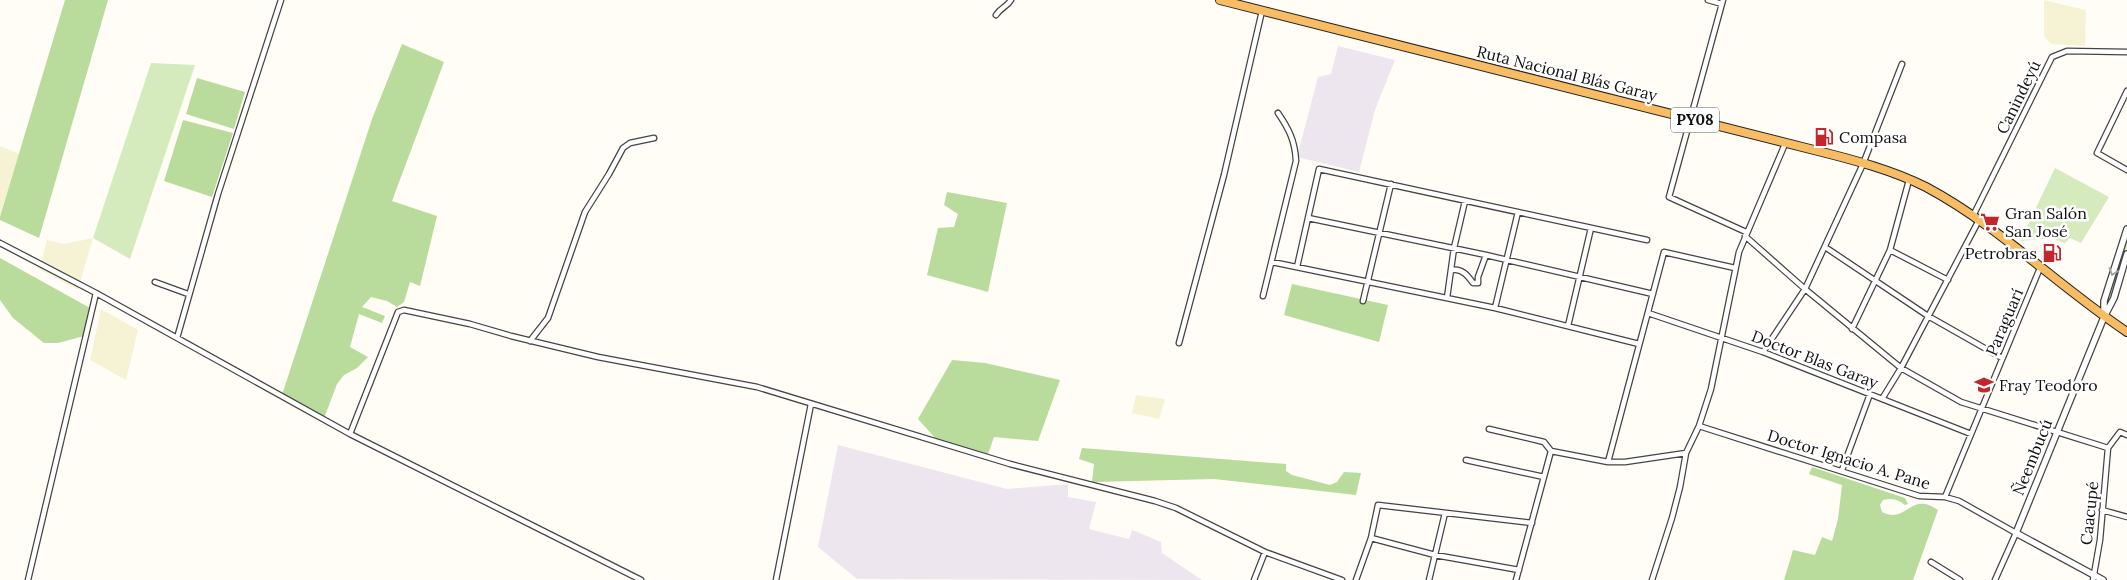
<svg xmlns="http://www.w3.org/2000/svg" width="2127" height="580" font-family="Lora,serif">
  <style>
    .industrial { fill: #eee6ef }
    .farmland { fill: #f6f3d4 }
    .green { fill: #d5ebbd }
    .forest { fill: #b9dc9c }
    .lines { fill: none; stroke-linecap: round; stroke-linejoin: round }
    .minor-casing { stroke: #444; stroke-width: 7 }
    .tertiary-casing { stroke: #444; stroke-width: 8 }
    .trunk-casing { stroke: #222; stroke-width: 10 }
    .minor { stroke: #fff; stroke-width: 4.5 }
    .tertiary { stroke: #fff; stroke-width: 5.5 }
    .trunk { stroke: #f7bc64; stroke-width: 8 }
    .oneway { stroke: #a0a0a0 }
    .labels { text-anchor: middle; stroke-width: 5; stroke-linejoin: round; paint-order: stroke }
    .shield { fill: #fff; stroke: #585858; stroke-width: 1 }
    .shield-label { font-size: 15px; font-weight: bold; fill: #111 }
    .street-label { font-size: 16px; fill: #111; stroke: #fff }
    .poi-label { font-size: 16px; fill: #111; stroke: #fff; text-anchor: start }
  </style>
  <rect width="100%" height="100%" fill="#fffdf5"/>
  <path class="industrial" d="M1338,46L1395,60L1375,110L1359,172L1297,157L1318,77L1331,74Z
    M838,445L1007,489L1068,484V497L1096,502L1089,529L1129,539L1132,530L1161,542L1162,553L1202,580L857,579L818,547Z"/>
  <path class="farmland" d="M2044,0L2086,10L2085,46L2051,44L2044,36Z
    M0,146L20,154L0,217Z
    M93,238L78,290L39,269L47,240L64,244Z
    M101,309L138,330L126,380L90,360Z
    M1136,395L1165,399L1159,419L1132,413Z"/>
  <path class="green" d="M151,63L195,65L130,259L93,238Z
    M2055,168L2109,197L2081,243L2070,238L2065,243L2051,238L2020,241Z
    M2127,234V247L2110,301L2107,299Z"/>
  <path class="forest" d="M65,0H108L39,238L0,220V217Z
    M402,44L444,62L392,201L437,216L420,286L410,282L404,302L397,307L387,301L371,297L362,307L385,316L382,323L359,314L350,347L368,357L357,368L344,375L337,384L323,421L281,398L372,119Z
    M197,78L245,92L234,129L186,114Z
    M183,120L233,133L212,197L164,181Z
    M947,192L1007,203L988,292L927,275L938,228L954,227L958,214L944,205Z
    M0,258L90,308L84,336L58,343H44L13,318L0,300Z
    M1292,284L1388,305L1379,342L1284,315Z
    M952,360L985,363L1060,380L1038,441L994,437L988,454L936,439L918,419Z
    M1082,448L1286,464V471L1292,475L1330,485L1337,482L1344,472L1361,473L1356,495L1214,479L1092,482L1094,464L1079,459Z
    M1812,467L1905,498L1908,504L1905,505C1898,499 1891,498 1883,500L1880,505L1882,512C1907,525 1910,490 1938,510L1913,580H1784L1793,550L1815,555L1822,537L1832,541L1838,519L1842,485L1809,474Z"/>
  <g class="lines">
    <g class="minor-casing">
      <path id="minor" d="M1708,0L1722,4
        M1723,0L1669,197L1746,232
        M996,15C1001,7 1007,7 1011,0
        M2127,91L2097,153L2127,170
        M1973,216L2052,57L2067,51L2127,52
        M1308,218L1486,255L1653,294
        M1745,236L1805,289L1901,368L1961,402L2108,448
        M0,243L96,293L350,434L641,580
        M1825,247L1928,316L2002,358
        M1890,250L1948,280
        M1272,262L1495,308L1639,344
        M1297,267L1319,169L1647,240
        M1452,270C1462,268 1468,276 1473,283H1478V277L1486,255
        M155,282L188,294
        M1263,296L1296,161C1295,141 1289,129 1278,113
        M1447,298L1454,248L1465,201
        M1363,301L1391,184
        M1495,308L1518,212
        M1648,313L1763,352L1971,434
        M1568,326L1591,228
        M1852,329L1890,250L1909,180
        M177,338L218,194L281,0
        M530,341L548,318L585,212L609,174L623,148L630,143L654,138
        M1179,343L1224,175L1262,11
        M1763,352L1805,289L1863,164L1902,64
        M1882,399L1901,368L1979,220
        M1699,426L1919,496L1945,497L1959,501L2016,533L1995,580
        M1489,429L1544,442L1551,451
        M350,434L398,312L404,310L470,324L511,336L598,357L757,387L1010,464L1155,501L1176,508L1265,552L1342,580
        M2108,448L2120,432L2127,435
        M1466,460L1544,477
        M1608,462L1664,252L1735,268
        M1842,470L1870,394
        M1945,497L2040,268
        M2102,510L2127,517
        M1371,538L1435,555L1519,570
        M1931,562L1960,580
        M28,580L96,293
        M776,580L811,404
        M1254,580L1265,552
        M1356,580L1371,538L1378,505L1532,523
        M1429,580L1445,513
        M1516,580L1551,451L1608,462H1625L1686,453
        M1652,580L1672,518L1680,487L1686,453L1699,426L1711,389L1739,252L1785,144
        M2093,580L2100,540L2108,448"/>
    </g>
    <g class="tertiary-casing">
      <path id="tertiary" d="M2104,315V301L2127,229
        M2103,580L2016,533L2104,317L2114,298L2127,254"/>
    </g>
    <g class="trunk-casing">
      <path id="trunk" d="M1220,0L1818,151C1854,160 1892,170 1926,187C1999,226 2058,286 2127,332"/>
    </g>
    <use href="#minor" class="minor"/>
    <use href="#tertiary" class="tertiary"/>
    <use href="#trunk" class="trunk"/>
  </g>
  <defs><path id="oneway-chevron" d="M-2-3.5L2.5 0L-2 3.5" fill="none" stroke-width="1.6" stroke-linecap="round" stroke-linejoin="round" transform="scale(1.25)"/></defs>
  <use class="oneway" href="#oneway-chevron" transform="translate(2113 272) rotate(108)"/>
  <defs>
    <g id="fuel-bare" transform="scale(1.5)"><path d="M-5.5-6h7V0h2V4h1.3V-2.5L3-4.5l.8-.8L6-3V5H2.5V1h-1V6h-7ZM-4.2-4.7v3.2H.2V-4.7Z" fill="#c4262e" stroke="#fff" stroke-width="2.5" paint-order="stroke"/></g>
    <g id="supermarket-bare" transform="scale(1.5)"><path d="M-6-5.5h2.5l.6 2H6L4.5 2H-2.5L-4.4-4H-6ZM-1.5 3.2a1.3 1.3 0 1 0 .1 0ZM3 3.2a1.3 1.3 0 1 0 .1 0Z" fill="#c4262e" stroke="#fff" stroke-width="2.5" paint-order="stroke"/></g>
    <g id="school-bare" transform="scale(1.5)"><path d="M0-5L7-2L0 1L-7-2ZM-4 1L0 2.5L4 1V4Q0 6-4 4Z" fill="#c4262e" stroke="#fff" stroke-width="2.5" paint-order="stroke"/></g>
  </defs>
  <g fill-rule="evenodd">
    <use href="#fuel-bare" x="1824" y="137"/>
    <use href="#supermarket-bare" x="1990" y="222"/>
    <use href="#fuel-bare" x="2052" y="253"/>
    <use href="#school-bare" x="1984" y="385"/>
  </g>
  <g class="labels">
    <rect class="shield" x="1671" y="107.5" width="48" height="25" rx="4"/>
    <g class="shield-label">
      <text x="1695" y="125">PY08</text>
    </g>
    <g class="street-label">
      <text transform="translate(1567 73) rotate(14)" y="6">Ruta Nacional Blás Garay</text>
      <text transform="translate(2018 97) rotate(-64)" y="6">Canindeyú</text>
      <text transform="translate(2004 322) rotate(-67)" y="6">Paraguarí</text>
      <text transform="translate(1815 359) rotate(21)" y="6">Doctor Blas Garay</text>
      <text transform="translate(2032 457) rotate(-68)" y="6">Ñeembucú</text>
      <text transform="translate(1849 459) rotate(17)" y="6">Doctor Ignacio A. Pane</text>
      <text transform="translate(2089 513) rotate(-84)" y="6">Caacupé</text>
    </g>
    <g class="poi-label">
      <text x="1839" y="143">Compasa</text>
      <text x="2005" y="219">Gran Salón<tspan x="2005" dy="18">San José</tspan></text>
      <text x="2037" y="259" text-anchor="end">Petrobras</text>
      <text x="1999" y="391">Fray Teodoro</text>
    </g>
  </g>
</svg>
